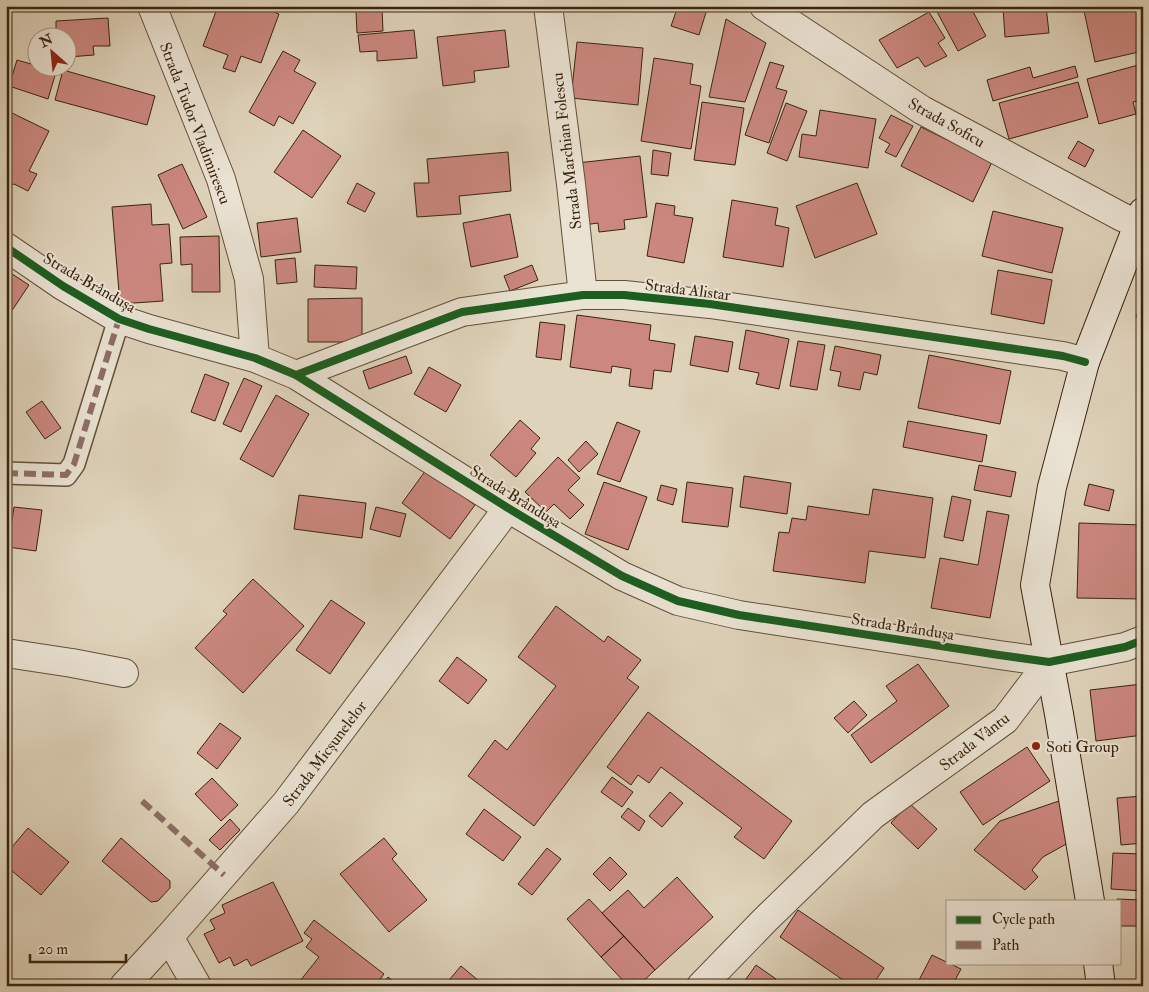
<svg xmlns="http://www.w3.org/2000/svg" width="1149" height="992" font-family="'IM FELL Double Pica',serif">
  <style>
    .building { fill: #cc8880; stroke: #3a240d }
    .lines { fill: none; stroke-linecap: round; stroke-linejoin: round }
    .pedestrian-casing { stroke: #635038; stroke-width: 24 }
    .minor-casing { stroke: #635038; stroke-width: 30 }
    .secondary-casing { stroke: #3a240d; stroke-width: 30 }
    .pedestrian { stroke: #eae2d3; stroke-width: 21 }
    .minor { stroke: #eae2d3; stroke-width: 28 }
    .secondary { stroke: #eae2d3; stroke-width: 28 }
    .quiet { stroke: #8d6e63; stroke-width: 6; stroke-dasharray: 12 6; stroke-linecap: butt }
    .cycleway-casing { stroke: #eae2d3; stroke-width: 11 }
    .cycleway { stroke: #1b5e20; stroke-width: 8 }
    .poi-dot { fill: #8f2418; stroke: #eae2d3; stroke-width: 2 }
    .labels { text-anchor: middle; stroke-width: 4; stroke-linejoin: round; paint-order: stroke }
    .street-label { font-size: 16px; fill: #3a240d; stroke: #eae2d3 }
    .poi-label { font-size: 16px; fill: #3a240d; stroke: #eae2d3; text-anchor: start }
  </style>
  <rect width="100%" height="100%" fill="#dfd3bb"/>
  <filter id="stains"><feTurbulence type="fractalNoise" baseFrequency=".004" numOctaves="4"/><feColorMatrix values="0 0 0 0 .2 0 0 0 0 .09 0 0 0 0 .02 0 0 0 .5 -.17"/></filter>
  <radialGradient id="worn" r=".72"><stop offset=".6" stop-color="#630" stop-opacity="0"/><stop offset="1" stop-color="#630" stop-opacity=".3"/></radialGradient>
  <path class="building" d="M218,6H258L279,14L261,63L241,56L235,72L223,68L228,55L203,46Z
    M678,6H708L699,35L671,26Z
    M938,6H970L986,36L958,51L935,8Z
    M1018,6H1046L1049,33L1005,37L1003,8Z
    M1083,6H1137L1143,30V51L1095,62Z
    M382,9L383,31L357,33L356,11Z
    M929,12L945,38L938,43L947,56L925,67L918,57L897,68L879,40Z
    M108,18L110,46H93L94,55L68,57V38H56V21Z
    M726,19L766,43L745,102L709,97Z
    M414,30L417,58L377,61V51L360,52L358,35Z
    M505,30L509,67L474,71L475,82L443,86L437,37Z
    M577,42L643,48L638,105L571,98Z
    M283,51L300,60L294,71L316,83L293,124L279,116L274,126L249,112Z
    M654,58L693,64L690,84L701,86L691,149L641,141Z
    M17,60L38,66V68H42L56,72L48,99L9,86Z
    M770,62L784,66L776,88L787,91L769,143L745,135Z
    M1142,64L1143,68V100L1133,102L1136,114L1099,124L1087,79Z
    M1075,66L1078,77L993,101L987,80L1030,67L1033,78Z
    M63,70L155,96L147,125L55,100Z
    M1078,82L1088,117L1009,139L999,103Z
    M702,102L744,108L735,165L694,160Z
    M786,103L807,111L787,161L767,153Z
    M820,110L876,119L868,168L799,157L802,134L816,136Z
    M8,111L49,131L29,171L37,174L28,191L14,184L6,188V114Z
    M891,115L913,126L896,157L885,152L890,144L879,138Z
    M921,127L992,162L973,202L901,166Z
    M303,130L341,156L312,198L274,172Z
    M1078,141L1094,150L1085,167L1068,158Z
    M653,150L671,153L668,176L651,174Z
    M508,152L511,191L459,196L461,214L417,217L414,183H429L427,159Z
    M640,156L647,217L624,220L625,229L599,232L598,223L584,225L577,163Z
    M182,164L207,217L183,229L158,175Z
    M357,183L375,193L365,212L347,203Z
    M857,183L877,234L815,258L796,206Z
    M732,200L778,208L775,225L789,228L783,267L723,257Z
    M656,203L675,206L674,215L693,218L684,263L647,256Z
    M151,204L152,225L169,224L172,263L160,264L163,301L120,304L112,207Z
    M993,211L1063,228L1052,273L982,256Z
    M510,214L518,257L471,267L463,223Z
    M297,218L301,252L261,257L257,223Z
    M219,236L220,292H192V264L181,265L180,237Z
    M295,258L297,282L277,284L275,260Z
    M315,265L357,267L356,289L314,287Z
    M532,265L538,280L510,291L504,276Z
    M6,270L29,285L9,315L6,313Z
    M998,270L1052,280L1044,324L991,314Z
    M1143,296V319L1136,317Z
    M362,298V342H308V299Z
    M577,315L651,325L649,340L675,344L671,372L654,370L652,389L629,386L631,369L612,366L611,373L570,367Z
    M540,322L565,325L561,360L536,357Z
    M746,330L789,339L779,389L756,384L759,373L739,369Z
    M695,336L733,342L728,372L690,365Z
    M798,341L825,345L817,390L790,386Z
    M835,346L881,355L877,375L864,372L860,390L838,386L841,372L830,370Z
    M929,355L1011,371L1000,424L918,408Z
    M406,356L412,373L369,389L363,371Z
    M429,367L461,385L446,412L414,394Z
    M205,374L229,383L215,421L191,412Z
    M244,378L262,386L241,432L223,424Z
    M276,395L309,414L273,477L240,459Z
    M42,401L61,428L45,439L26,412Z
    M520,420L540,438L531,449L536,453L516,477L490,455Z
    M908,421L987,435L982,462L903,447Z
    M617,422L640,431L620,482L597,474Z
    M586,441L598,454L579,472L568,460Z
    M558,457L580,478L568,490L584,505L570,519L554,504L546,512L525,492Z
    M979,465L1016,472L1011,497L974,490Z
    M426,470L475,505L450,539L402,503Z
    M744,476L791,483L787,514L740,507Z
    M604,482L647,497L628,550L585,534Z
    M687,482L733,488L728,527L682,522Z
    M1089,484L1114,490L1109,511L1084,505Z
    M661,485L677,489L673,505L657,500Z
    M873,489L933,498L925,558L869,551L865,583L773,571L779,532L789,533L792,518L806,520L808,506L869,515Z
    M299,495L366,503L362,538L294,529Z
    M952,496L971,500L963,541L944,537Z
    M14,507L42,510L36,551L8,547Z
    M376,507L406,514L400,537L370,529Z
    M987,511L1009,515L990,618L931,608L940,558L978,565Z
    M1079,523L1143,525V599L1077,598Z
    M253,579L304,626L243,693L195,648L227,614L223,611Z
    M331,600L365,623L330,674L296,650Z
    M556,606L604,642L608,636L641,660L627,678L639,687L534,826L468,776L495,740L507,750L556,686L518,657Z
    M457,657L487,680L468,704L439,681Z
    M918,664L949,706L871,763L851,735L897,701L886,686Z
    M1142,684L1143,735L1096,741L1090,690Z
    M854,701L867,715L848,733L834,718Z
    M648,712L792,821L764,859L734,837L742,828L661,767L649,783L638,775L631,785L607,767Z
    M220,723L241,738L217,769L197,753Z
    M1027,747L1050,781L983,825L960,792Z
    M612,777L633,792L622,807L601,792Z
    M212,778L238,805L221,821L195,794Z
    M670,792L683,803L662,827L649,816Z
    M1143,796V843L1121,845L1117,798Z
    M1062,800L1068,843L1043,857L1032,870L1038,877L1025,890L974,850L1000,821Z
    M909,803L937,829L918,849L891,823Z
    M628,808L645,821L639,831L621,817Z
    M484,809L521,837L503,861L466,834Z
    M230,819L240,830L220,850L209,840Z
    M28,828L69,862L41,895L6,866V854Z
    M121,838L170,881V888L158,901L151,902L102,861Z
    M384,838L397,854L392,859L427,900L389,932L340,874Z
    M547,848L561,859L532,895L518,884Z
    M1113,853L1143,854V891L1111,889Z
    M610,857L627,874L610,891L593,874Z
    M677,877L713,917L655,970L602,913L628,890L644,908Z
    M273,882L303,941L251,966L247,959L234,966L230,957L219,963L204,934L215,929L210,920L225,913L222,905Z
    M589,899L624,936L601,957L567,919Z
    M1117,899L1143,900V935H1139V926H1120V901H1117Z
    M798,910L884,968L872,986H852L780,937Z
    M314,920L384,974L375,986H296L319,957L306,947L312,939L304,933Z
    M624,936L655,970L638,986H628L601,957Z
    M932,955L961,969L952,986H916Z
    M756,965L776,979L772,986H741Z
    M461,966L485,986H444Z
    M388,977L400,986H382Z"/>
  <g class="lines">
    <g class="pedestrian-casing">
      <path id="pedestrian" d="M6,473L66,475L74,464L119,319"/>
    </g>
    <g class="minor-casing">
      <path id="minor" d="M152,6L221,179L249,279L255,358
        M548,6L571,184L583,295
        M764,6L922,110L1122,217L1138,224
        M6,247L63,286L119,319L149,329L255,358L296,375L508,508L622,576L678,601L739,615L999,655L1049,662L1125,647L1143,640
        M296,375L462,312L583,295H624L710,304L1063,356L1085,362
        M6,653L72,663L124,673
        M169,937L197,986
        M124,986L169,937L286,803L508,508
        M701,986L765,920L873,815L1005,720L1049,662"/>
    </g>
    <g class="secondary-casing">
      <path id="secondary" d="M1090,901L1059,714L1035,585L1052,487L1085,362L1143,212
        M1098,963L1101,986"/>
    </g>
    <use href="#pedestrian" class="pedestrian"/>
    <use href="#minor" class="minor"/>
    <use href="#secondary" class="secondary"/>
    <path class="quiet" d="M6,473L66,475L74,464L119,319
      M142,801L224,875"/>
    <g class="cycleway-casing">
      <path id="cycleway" d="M6,247L63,286L119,319L149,329L255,358L296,375L508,508L622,576L678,601L739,615L999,655L1049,662L1125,647L1143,640
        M296,375L462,312L583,295H624L710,304L1063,356L1085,362"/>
    </g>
    <use href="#cycleway" class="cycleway"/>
  </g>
  <circle class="poi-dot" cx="1036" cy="746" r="5"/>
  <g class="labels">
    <g class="street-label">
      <text transform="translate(947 122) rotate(29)" y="6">Strada Soficu</text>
      <text transform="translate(196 123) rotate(69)" y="6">Strada Tudor Vladimirescu</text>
      <text transform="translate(566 151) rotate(-97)" y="6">Strada Marchian Folescu</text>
      <text transform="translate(90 282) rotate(30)" y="6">Strada Brândușa</text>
      <text transform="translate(688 289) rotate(7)" y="6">Strada Alistar</text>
      <text transform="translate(516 496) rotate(32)" y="6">Strada Brândușa</text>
      <text transform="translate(903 626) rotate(9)" y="6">Strada Brândușa</text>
      <text transform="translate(974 741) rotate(-38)" y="6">Strada Vântu</text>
      <text transform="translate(324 753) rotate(-53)" y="6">Strada Micșunelelor</text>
    </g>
    <g class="poi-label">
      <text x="1046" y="752">Soti Group</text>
    </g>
  </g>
  <rect width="1149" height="992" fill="none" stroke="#dfd3bb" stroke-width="25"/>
  <rect x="8" y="8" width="1134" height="977" fill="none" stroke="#3a240d" stroke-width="2.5"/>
  <rect x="12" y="12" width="1124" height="967" fill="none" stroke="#3a240d"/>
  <rect x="946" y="900" width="175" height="65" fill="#eae2d3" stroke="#a49684"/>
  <rect x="956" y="916" width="25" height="8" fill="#1b5e20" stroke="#a49684"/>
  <text x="992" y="924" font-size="15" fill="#3a240d">Cycle path</text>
  <rect x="956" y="941" width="25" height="8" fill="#8d6e63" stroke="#a49684"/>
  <text x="992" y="950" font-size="15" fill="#3a240d">Path</text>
  <g transform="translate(52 52) rotate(333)"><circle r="24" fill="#eae2d3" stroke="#a49684"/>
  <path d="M0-4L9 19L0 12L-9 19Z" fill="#8f2418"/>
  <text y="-8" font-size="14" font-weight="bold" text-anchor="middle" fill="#3a240d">N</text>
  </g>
  <path d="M30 954v8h96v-8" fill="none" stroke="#3a240d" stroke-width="2.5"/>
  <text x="38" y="954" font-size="15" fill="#3a240d" stroke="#eae2d3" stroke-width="4" paint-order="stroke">20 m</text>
  <rect width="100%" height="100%" filter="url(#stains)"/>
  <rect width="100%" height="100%" fill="url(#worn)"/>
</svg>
